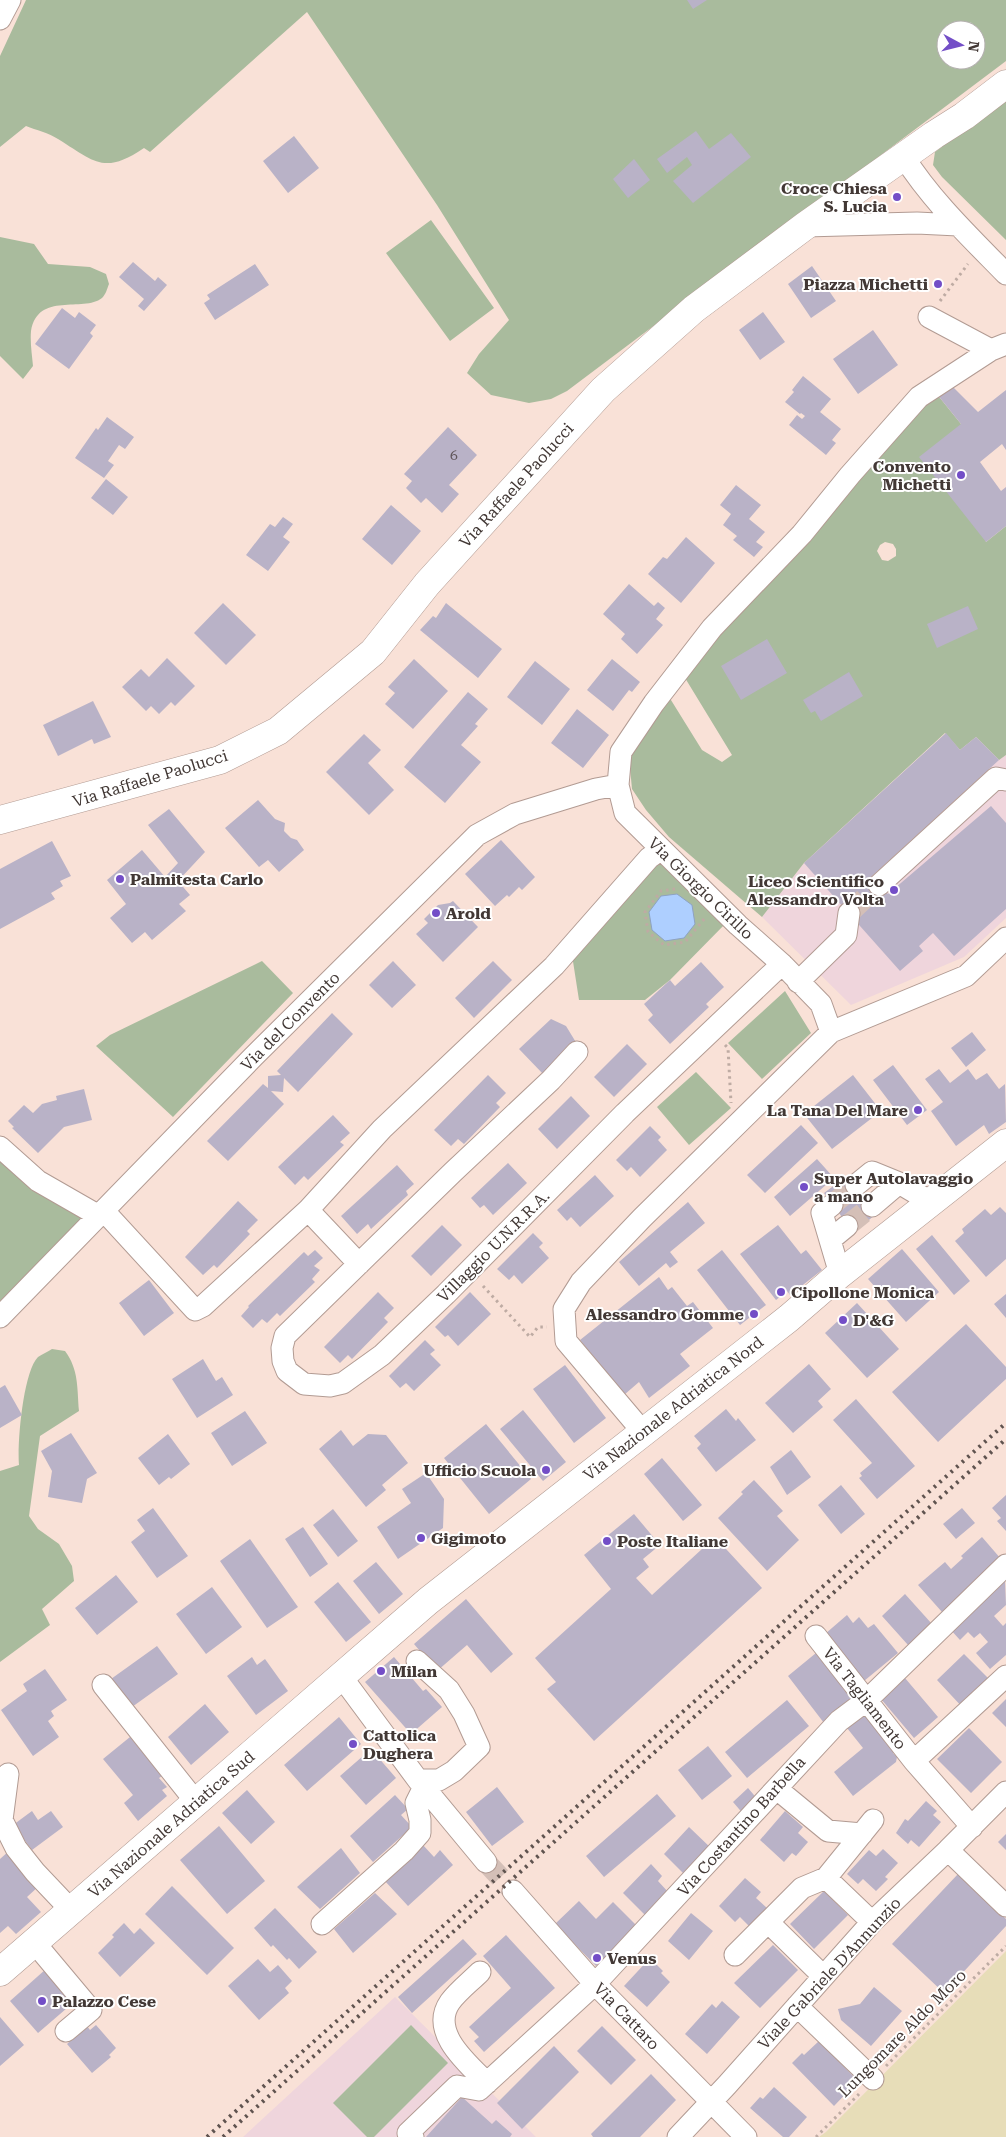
<svg xmlns="http://www.w3.org/2000/svg" width="1006" height="2137" font-family="'Roboto Serif',serif">
  <style>
    .education { fill: #efd5dc }
    .green { fill: #a9bb9d; fill-rule: evenodd }
    .sand { fill: #e7ddb8 }
    .water { fill: #aecfff; stroke: #8ea2c2 }
    .building { fill: #b9b2c7 }
    .lines { fill: none; stroke-linecap: round; stroke-linejoin: round }
    .minor-tunnel { stroke: #d4bfb7; stroke-width: 21; stroke-dasharray: 21 11; stroke-linecap: butt }
    .minor-casing { stroke: #b29b93; stroke-width: 23 }
    .major-casing { stroke: #b29b93; stroke-width: 29 }
    .path { stroke: #beaba3; stroke-width: 3; stroke-dasharray: 2.5 4; stroke-linecap: butt }
    .minor { stroke: #fff; stroke-width: 21 }
    .major { stroke: #fff; stroke-width: 28 }
    .rail { stroke: #5f534f; stroke-width: 4; stroke-dasharray: 2.5 5; stroke-linecap: butt }
    .poi-dot { fill: #734ec7; stroke: #fff; stroke-width: 2 }
    .labels { text-anchor: middle; stroke-width: 4; stroke-linejoin: round; paint-order: stroke }
    .number-label { font-size: 14px; fill: #60565a }
    .poi-label { font-size: 16px; font-weight: bold; fill: #423835; stroke: #fff; text-anchor: start }
    .street-label { font-size: 16px; fill: #423835; stroke: #fff }
  </style>
  <rect width="100%" height="100%" fill="#f9e1d7"/>
  <path class="education" d="M946,733L976,737L999,759L1006,755V918L964,957L851,1005L762,917L804,863Z
    M395,1997L536,2137H243Z"/>
  <path class="green" d="M26,0H1006V61L567,391L551,399L529,403L491,395L467,373L479,354L509,320L437,205L307,12L150,152L144,148C104,175 95,162 58,139C49,133 36,130 26,126L0,147V56ZM946,30H976V60H946Z
    M1006,98V240L942,177L933,165L935,152Z
    M431,220L494,308L450,341L386,253Z
    M0,237L34,244L48,264L90,267L106,274L109,284C107,289 106,294 102,298C83,313 38,291 31,331C30,342 32,355 33,366L23,379L0,356Z
    M936,393L961,424L986,542L1006,526V755L999,760L976,737L960,750L945,733L804,863L762,917L669,837L646,810L632,789L629,757L666,692L702,750L722,762L732,755L682,673ZM885,542L893,544L896,549V556L888,561L882,560L877,551L880,545Z
    M660,855L727,922L670,980L645,1000H579L572,955Z
    M262,961L293,993L173,1117L96,1046L110,1035Z
    M785,991L811,1033L762,1079L728,1043Z
    M696,1072L731,1108L689,1145L657,1107Z
    M0,1151L87,1214L0,1301Z
    M52,1349L65,1351C79,1370 77,1388 79,1411L40,1436L29,1516L38,1529L59,1544L72,1566L74,1581L42,1609L50,1625L0,1662V1471L19,1465C17,1444 23,1372 38,1357C42,1354 48,1352 52,1349Z
    M411,2025L448,2063L374,2137H367L333,2103Z"/>
  <path class="sand" d="M1006,1951V2137H819L826,2132Z"/>
  <path class="water" d="M677,894L692,905L695,924L684,938L665,941L652,930L649,912L661,896Z"/>
  <path class="building" d="M687,0H707L693,9Z
    M696,131L709,149L731,133L751,157L693,203L673,181L692,165L687,157L667,173L657,159Z
    M294,136L319,168L288,193L263,161Z
    M634,159L650,180L628,198L613,179Z
    M133,262L155,281L158,277L167,285L144,311L138,306L144,299L119,277Z
    M255,264L269,285L215,320L204,303L210,299L207,295Z
    M812,266L836,301L811,318L788,284Z
    M62,308L75,318L79,312L96,325L90,333L93,336L69,369L35,344Z
    M763,312L785,342L760,360L739,330Z
    M873,330L898,365L858,394L833,359Z
    M803,376L831,399L820,412L841,429L832,440L836,443L826,455L789,425L797,415L802,419L805,416L801,413L800,414L785,402L794,392L792,390Z
    M948,382L978,412L1006,390V450L1002,444L980,462L1001,491L1006,487V526L986,542L919,457L961,424L936,393Z
    M107,417L134,437L125,449L119,445L108,461L114,465L104,478L75,458L96,428L98,430Z
    M448,427L477,455L449,485L459,494L442,513L426,498L421,503L406,488L412,481L404,474Z
    M106,479L128,497L113,515L91,498Z
    M736,485L761,505L749,519L765,532L756,542L763,547L754,557L733,540L737,536L723,525L731,514L720,505Z
    M391,505L421,531L392,565L362,539Z
    M283,517L293,524L283,537L290,542L268,571L246,555L270,524L275,527Z
    M686,537L715,563L681,603L648,574L663,557L667,559Z
    M629,584L654,606L658,602L665,608L656,619L663,625L637,654L621,639L625,634L603,614Z
    M223,603L256,635L226,665L194,633Z
    M446,603L502,649L478,678L420,630L433,616L436,618Z
    M968,606L978,629L937,648L927,624Z
    M767,639L787,673L741,700L721,666Z
    M167,658L195,686L175,706L171,702L159,714L151,706L146,711L122,687L141,669L149,677Z
    M414,659L448,691L413,729L385,704L395,693L388,687Z
    M612,659L640,682L632,692L629,690L613,711L587,690Z
    M535,661L570,689L542,725L507,697Z
    M849,672L863,696L821,721L815,711L811,713L803,700Z
    M468,692L488,709L475,724L478,726L461,745L481,762L445,803L404,767Z
    M93,701L111,737L94,744L92,739L58,756L43,725Z
    M577,709L609,735L583,768L551,743Z
    M946,733L960,750L976,737L999,760L871,877L888,894L991,806L1006,823V909L954,956L933,933L919,946L923,951L900,971L804,863Z
    M364,734L381,750L368,763L394,790L369,815L326,772Z
    M258,800L275,819L285,823L284,831L291,838L297,840L304,850L279,872L268,860L259,867L225,828Z
    M169,809L205,852L178,881L190,895L179,904L186,911L152,940L145,932L132,943L110,918L126,904L107,880L142,850L165,877L178,863L148,825Z
    M501,840L535,877L522,890L519,887L509,897L507,895L495,906L465,874Z
    M52,841L71,876L60,881L63,886L51,893L55,899L0,929V869Z
    M453,901L478,927L443,962L416,934L428,923L424,919L438,905L450,903Z
    M393,961L416,985L392,1008L369,985Z
    M493,961L512,980L474,1018L455,998Z
    M701,962L724,987L706,1004L709,1007L670,1044L648,1020L653,1015L644,1004L670,980L675,986Z
    M332,1013L353,1034L298,1092L284,1078L283,1092L271,1091L284,1104L228,1161L207,1141L263,1084L268,1088V1076L281,1075L277,1071Z
    M551,1019L566,1026L577,1044L544,1075L519,1049Z
    M972,1032L986,1050L966,1067L951,1048Z
    M627,1044L647,1064L614,1097L594,1077Z
    M893,1065L927,1110L907,1125L873,1080Z
    M939,1069L950,1083L968,1069L976,1080L987,1073L999,1089L1005,1084L1006,1122L989,1134L984,1125L956,1146L931,1111L943,1102L925,1079Z
    M488,1075L506,1093L496,1103L500,1107L464,1144L458,1139L451,1146L434,1130Z
    M853,1075L881,1111L832,1149L804,1114Z
    M84,1089L92,1120L64,1127L38,1153L12,1128L14,1127L8,1121L24,1105L33,1113L42,1104L57,1100L56,1096Z
    M571,1096L590,1116L557,1149L538,1129Z
    M333,1115L350,1133L340,1142L344,1145L308,1180L304,1176L295,1185L278,1167Z
    M801,1125L818,1143L765,1193L747,1175Z
    M650,1126L661,1137L658,1140L667,1150L640,1177L631,1167L627,1171L616,1160Z
    M817,1159L834,1178L790,1216L774,1197Z
    M508,1163L527,1183L493,1215L484,1205L480,1208L471,1198Z
    M397,1165L414,1184L406,1191L408,1195L371,1229L368,1224L357,1234L341,1216Z
    M595,1175L614,1196L580,1227L571,1217L567,1221L557,1210Z
    M848,1175L877,1213L854,1233L824,1193Z
    M238,1201L258,1220L247,1231L250,1234L217,1268L214,1265L203,1275L185,1257Z
    M688,1202L705,1223L670,1252L678,1262L670,1268L666,1263L639,1286L619,1262Z
    M1000,1207L1006,1213V1259L986,1277L955,1241L964,1233L962,1229L985,1209L991,1215Z
    M442,1225L462,1245L431,1276L411,1256Z
    M778,1225L801,1254L806,1250L822,1270L790,1295L787,1291L776,1300L740,1254Z
    M533,1233L543,1243L539,1247L549,1258L522,1284L514,1275L509,1280L497,1269Z
    M932,1235L970,1281L954,1295L916,1249Z
    M902,1249L939,1292L906,1322L868,1279Z
    M315,1250L323,1258L314,1266L320,1270L312,1279L315,1282L280,1316L277,1313L267,1323L262,1319L253,1328L241,1316L249,1307L248,1306L304,1252L308,1256Z
    M722,1250L766,1305L740,1325L697,1270Z
    M659,1277L668,1290L672,1287L687,1306L693,1302L713,1328L680,1354L690,1366L649,1398L639,1382L624,1395L580,1340Z
    M149,1280L174,1313L144,1336L119,1303Z
    M378,1292L394,1308L384,1318L388,1322L352,1359L348,1355L340,1363L324,1347Z
    M470,1292L491,1314L458,1346L448,1335L445,1337L435,1327Z
    M1006,1294V1318L994,1304Z
    M857,1303L899,1349L867,1378L825,1333Z
    M966,1324L1006,1367V1379L938,1442L892,1392Z
    M425,1340L435,1350L430,1354L441,1365L414,1391L406,1383L400,1388L389,1376Z
    M203,1359L216,1381L222,1377L233,1395L197,1418L172,1379Z
    M809,1364L831,1389L818,1401L823,1407L793,1433L765,1403Z
    M565,1365L606,1418L574,1443L533,1389Z
    M5,1385L22,1415L0,1428V1388Z
    M856,1399L915,1466L877,1499L859,1478L862,1476L860,1473L872,1463L833,1420Z
    M726,1409L736,1421L738,1418L756,1440L716,1472L697,1448L701,1444L694,1436Z
    M523,1410L566,1462L543,1481L500,1429Z
    M245,1411L267,1443L232,1466L211,1433Z
    M486,1424L531,1479L489,1514L444,1458Z
    M341,1430L353,1446L368,1434L386,1435L408,1463L382,1485L386,1490L366,1507L319,1449Z
    M71,1433L97,1473L87,1479L82,1503L48,1497L52,1471L41,1451Z
    M168,1434L190,1464L171,1479L169,1477L159,1485L138,1458Z
    M791,1450L811,1477L787,1495L770,1467Z
    M662,1458L702,1505L683,1521L644,1474Z
    M426,1473L444,1499L443,1528L398,1559L377,1527L411,1503L402,1489Z
    M754,1480L783,1511L777,1516L799,1540L767,1571L718,1518L743,1494L741,1492Z
    M841,1485L865,1514L841,1534L818,1505Z
    M1006,1495V1531L997,1521L1001,1518L992,1508Z
    M153,1508L188,1556L157,1578L131,1542L145,1531L137,1520Z
    M962,1508L975,1523L956,1539L943,1524Z
    M333,1509L358,1541L338,1557L313,1525Z
    M634,1514L660,1545L643,1559L649,1567L636,1578L652,1595L715,1537L762,1588L594,1741L547,1689L556,1682L535,1658L611,1589L584,1555Z
    M303,1527L328,1564L310,1577L285,1539Z
    M982,1537L1001,1559L942,1612L918,1585L945,1562L951,1569L963,1558L961,1556Z
    M250,1539L298,1607L267,1628L220,1561Z
    M376,1562L403,1594L379,1614L353,1581Z
    M116,1575L138,1602L97,1635L75,1608Z
    M1005,1580L1006,1605L994,1616L1003,1626L1006,1623V1655L990,1669L976,1653L988,1642L980,1633L974,1638L968,1632L960,1640L950,1629Z
    M338,1582L371,1622L346,1642L314,1602Z
    M212,1587L242,1627L206,1654L176,1614Z
    M905,1594L932,1624L908,1645L882,1616Z
    M466,1599L513,1654L491,1673L467,1645L437,1671L414,1644Z
    M847,1615L853,1623L859,1617L868,1628L874,1624L898,1653L864,1681L825,1634Z
    M157,1646L178,1674L132,1707L111,1679Z
    M816,1653L837,1680L840,1677L856,1697L824,1723L788,1676Z
    M964,1654L992,1682L964,1709L937,1680Z
    M252,1657L257,1665L265,1659L288,1691L256,1715L227,1676Z
    M394,1657L423,1691L426,1689L442,1707L411,1734L365,1682Z
    M45,1669L67,1700L51,1711L54,1716L48,1721L59,1737L33,1756L1,1710L27,1691L23,1684Z
    M905,1678L938,1717L914,1738L881,1699Z
    M1006,1699V1727L992,1713Z
    M787,1700L809,1726L747,1778L725,1752Z
    M205,1704L229,1732L191,1765L168,1737Z
    M868,1712L898,1750L893,1753L897,1757L896,1762L853,1796L834,1772L863,1748L847,1728Z
    M339,1717L361,1744L307,1791L284,1765Z
    M969,1728L1002,1762L971,1793L937,1759Z
    M130,1737L162,1776L159,1778L167,1787L162,1790L167,1796L138,1821L124,1803L133,1795L103,1759Z
    M708,1746L732,1776L702,1800L678,1770Z
    M371,1749L396,1778L366,1805L340,1776Z
    M497,1787L524,1822L492,1846L466,1812Z
    M748,1788L759,1801L745,1816L733,1802Z
    M247,1790L275,1822L251,1844L222,1813Z
    M657,1794L676,1816L604,1877L586,1856Z
    M395,1795L408,1809L401,1815L412,1827L373,1862L350,1836Z
    M926,1801L937,1811L933,1815L941,1822L919,1847L911,1840L908,1844L896,1833L905,1819L908,1821Z
    M32,1811L38,1820L51,1811L63,1827L32,1850L13,1825Z
    M785,1811L803,1827L798,1833L808,1842L796,1856L792,1853L784,1862L760,1840Z
    M219,1826L265,1881L227,1914L180,1860Z
    M689,1827L713,1850L687,1877L664,1854Z
    M1006,1834V1850L998,1842Z
    M423,1845L434,1857L440,1850L453,1865L408,1906L384,1880Z
    M341,1848L360,1873L320,1909L297,1887Z
    M883,1849L898,1863L885,1877L888,1879L876,1891L863,1879L858,1884L847,1874L869,1850L876,1856Z
    M9,1851L40,1885L27,1897L41,1912L16,1934L8,1926L0,1933V1859Z
    M651,1864L662,1876L658,1881L669,1893L646,1916L623,1893Z
    M958,1874L1006,1919V1926L944,1993L892,1944Z
    M745,1878L761,1892L756,1898L767,1908L750,1927L740,1917L735,1922L719,1906Z
    M172,1886L234,1948L207,1975L145,1914Z
    M824,1891L848,1915L814,1949L790,1924Z
    M375,1893L397,1914L353,1953L334,1929Z
    M579,1901L596,1919L613,1902L637,1926L596,1966L555,1924Z
    M275,1908L317,1952L299,1969L289,1958L287,1960L273,1945L271,1947L254,1928Z
    M691,1913L713,1931L689,1960L668,1941Z
    M124,1923L134,1934L140,1928L155,1943L120,1977L98,1953L114,1937L112,1935Z
    M506,1935L555,1988L484,2052L474,2041L479,2037L469,2027L511,1988L483,1956Z
    M463,1939L477,1954L412,2013L398,1997Z
    M773,1945L798,1970L760,2008L734,1983Z
    M650,1958L663,1971L661,1973L670,1982L647,2007L624,1986Z
    M258,1959L270,1972L278,1965L292,1981L285,1988L289,1993L259,2020L228,1986Z
    M46,1969L74,2002L38,2033L10,2001Z
    M874,1987L902,2011L871,2046L841,2020L838,2009L860,2004Z
    M722,2001L740,2017L707,2054L685,2034L712,2004L716,2008Z
    M0,2017L24,2045L0,2066Z
    M96,2025L116,2048L109,2055L111,2057L92,2073L67,2044L87,2026L90,2030Z
    M602,2026L636,2060L611,2085L577,2051Z
    M819,2041L858,2081L834,2106L792,2063L802,2053L804,2055Z
    M554,2046L579,2072L522,2129L497,2103Z
    M651,2074L676,2100L640,2137H593L591,2134Z
    M774,2087L807,2117L789,2137H783L750,2108L760,2097L763,2099Z
    M462,2097L492,2124L496,2120L512,2134L510,2137H426Z"/>
  <g class="lines">
    <path class="minor-tunnel" d="M849,913L879,885
      M832,1205L856,1185
      M847,1226L872,1206
      M486,1862L513,1891"/>
    <g class="minor-casing">
      <path id="minor" d="M0,19L10,0
        M904,157C931,200 970,237 1006,274
        M805,226L917,223L958,225
        M929,317L991,350
        M879,885L996,778L1006,780
        M798,982L846,935L849,913
        M831,1032L821,1004L782,964L738,925L625,813L618,785L621,752L654,703L712,628L802,534L850,475L919,397L991,350L1006,344
        M577,1052L551,1080L453,1172L285,1336L282,1348L283,1361L287,1371L304,1384L330,1386L343,1383L382,1355L446,1294L625,1113L782,964
        M0,1147L38,1181L99,1216
        M856,1185L872,1172L899,1183L931,1202
        M832,1205L822,1213L840,1274
        M872,1206L899,1183
        M308,1210L359,1264
        M104,1211L195,1310L203,1306L308,1210L382,1129L554,966L649,858L660,850
        M830,1240L847,1226
        M0,1317L253,1057L477,835L515,814L596,789L618,785
        M643,1432L566,1341L564,1309L581,1282L642,1218L831,1032L966,976L1006,938
        M816,1636L914,1761L972,1827
        M417,1661L449,1690L464,1714L479,1747L454,1771L439,1780H418
        M341,1676L418,1780L486,1862
        M103,1685L196,1802
        M914,1761L1006,1676
        M8,1774L2,1820L16,1848L35,1872L71,1910
        M777,1789L828,1831L862,1834
        M948,1850L1006,1906
        M826,1878L873,1820
        M513,1891L595,1984L746,2137
        M322,1924L404,1851L420,1833V1820L416,1803L424,1787
        M34,1942L91,2010L66,2031
        M735,1955L768,1922
        M480,1972C470,1982 458,1991 450,2002C429,2032 468,2064 487,2083
        M823,1976L768,1922L802,1888L826,1878L872,1922
        M797,2006L873,2079
        M413,2137L408,2133L457,2086L479,2090L595,1984L839,1721L867,1700L1006,1565
        M678,2137L727,2085L872,1922L948,1850L1006,1792"/>
    </g>
    <g class="major-casing">
      <path id="major" d="M0,820L220,760L278,731L373,652L427,584L603,390L694,309L805,226L934,135L964,116L1006,84
        M0,1972L428,1601L789,1318L840,1274L1006,1143"/>
    </g>
    <path class="path" d="M940,301L968,264
      M675,889L661,891L645,912L648,932L664,945L685,942L705,918
      M725,1045L728,1048L731,1103
      M483,1286L530,1337L538,1327H547
      M886,2066L1006,1946
      M816,2137L859,2094"/>
    <use href="#minor" class="minor"/>
    <use href="#major" class="major"/>
    <path class="rail" d="M207,2137L1006,1423
      M223,2137L1006,1439"/>
  </g>
  <g class="poi-dot">
    <circle cx="897" cy="197" r="5"/>
    <circle cx="938" cy="284" r="5"/>
    <circle cx="961" cy="475" r="5"/>
    <circle cx="120" cy="879" r="5"/>
    <circle cx="894" cy="890" r="5"/>
    <circle cx="436" cy="913" r="5"/>
    <circle cx="918" cy="1110" r="5"/>
    <circle cx="804" cy="1187" r="5"/>
    <circle cx="781" cy="1292" r="5"/>
    <circle cx="754" cy="1314" r="5"/>
    <circle cx="843" cy="1320" r="5"/>
    <circle cx="546" cy="1470" r="5"/>
    <circle cx="421" cy="1538" r="5"/>
    <circle cx="607" cy="1541" r="5"/>
    <circle cx="381" cy="1671" r="5"/>
    <circle cx="353" cy="1744" r="5"/>
    <circle cx="597" cy="1958" r="5"/>
    <circle cx="42" cy="2001" r="5"/>
  </g>
  <g class="labels">
    <g class="number-label">
      <text x="454" y="460">6</text>
    </g>
    <g class="poi-label">
      <text x="887" y="194" text-anchor="end">Croce Chiesa<tspan x="887" dy="18">S. Lucia</tspan></text>
      <text x="928" y="290" text-anchor="end">Piazza Michetti</text>
      <text x="951" y="472" text-anchor="end">Convento<tspan x="951" dy="18">Michetti</tspan></text>
      <text x="130" y="885">Palmitesta Carlo</text>
      <text x="884" y="887" text-anchor="end">Liceo Scientifico<tspan x="884" dy="18">Alessandro Volta</tspan></text>
      <text x="446" y="919">Arold</text>
      <text x="908" y="1116" text-anchor="end">La Tana Del Mare</text>
      <text x="814" y="1184">Super Autolavaggio<tspan x="814" dy="18">a mano</tspan></text>
      <text x="791" y="1298">Cipollone Monica</text>
      <text x="744" y="1320" text-anchor="end">Alessandro Gomme</text>
      <text x="853" y="1326">D'&amp;G</text>
      <text x="536" y="1476" text-anchor="end">Ufficio Scuola</text>
      <text x="431" y="1544">Gigimoto</text>
      <text x="617" y="1547">Poste Italiane</text>
      <text x="391" y="1677">Milan</text>
      <text x="363" y="1741">Cattolica<tspan x="363" dy="18">Dughera</tspan></text>
      <text x="607" y="1964">Venus</text>
      <text x="52" y="2007">Palazzo Cese</text>
    </g>
    <g class="street-label">
      <text transform="translate(516 485) rotate(-48)" y="6">Via Raffaele Paolucci</text>
      <text transform="translate(150 778) rotate(-17)" y="6">Via Raffaele Paolucci</text>
      <text transform="translate(701 888) rotate(44)" y="6">Via Giorgio Cirillo</text>
      <text transform="translate(290 1021) rotate(-45)" y="6">Via del Convento</text>
      <text transform="translate(493 1246) rotate(-45)" y="6">Villaggio U.N.R.R.A.</text>
      <text transform="translate(673 1408) rotate(-38)" y="6">Via Nazionale Adriatica Nord</text>
      <text transform="translate(865 1698) rotate(52)" y="6">Via Tagliamento</text>
      <text transform="translate(171 1824) rotate(-41)" y="6">Via Nazionale Adriatica Sud</text>
      <text transform="translate(741 1826) rotate(-48)" y="6">Via Costantino Barbella</text>
      <text transform="translate(829 1973) rotate(-47)" y="6">Viale Gabriele D'Annunzio</text>
      <text transform="translate(627 2016) rotate(46)" y="6">Via Cattaro</text>
      <text transform="translate(902 2033) rotate(-45)" y="6">Lungomare Aldo Moro</text>
    </g>
  </g>
  <g transform="translate(961 45) rotate(97)"><circle r="24" fill="#ffffff" stroke="#b3afae"/>
  <path d="M0-4L9 19L0 12L-9 19Z" fill="#734ec7"/>
  <text y="-8" font-size="14" font-weight="bold" text-anchor="middle" fill="#423835">N</text>
  </g>
</svg>
